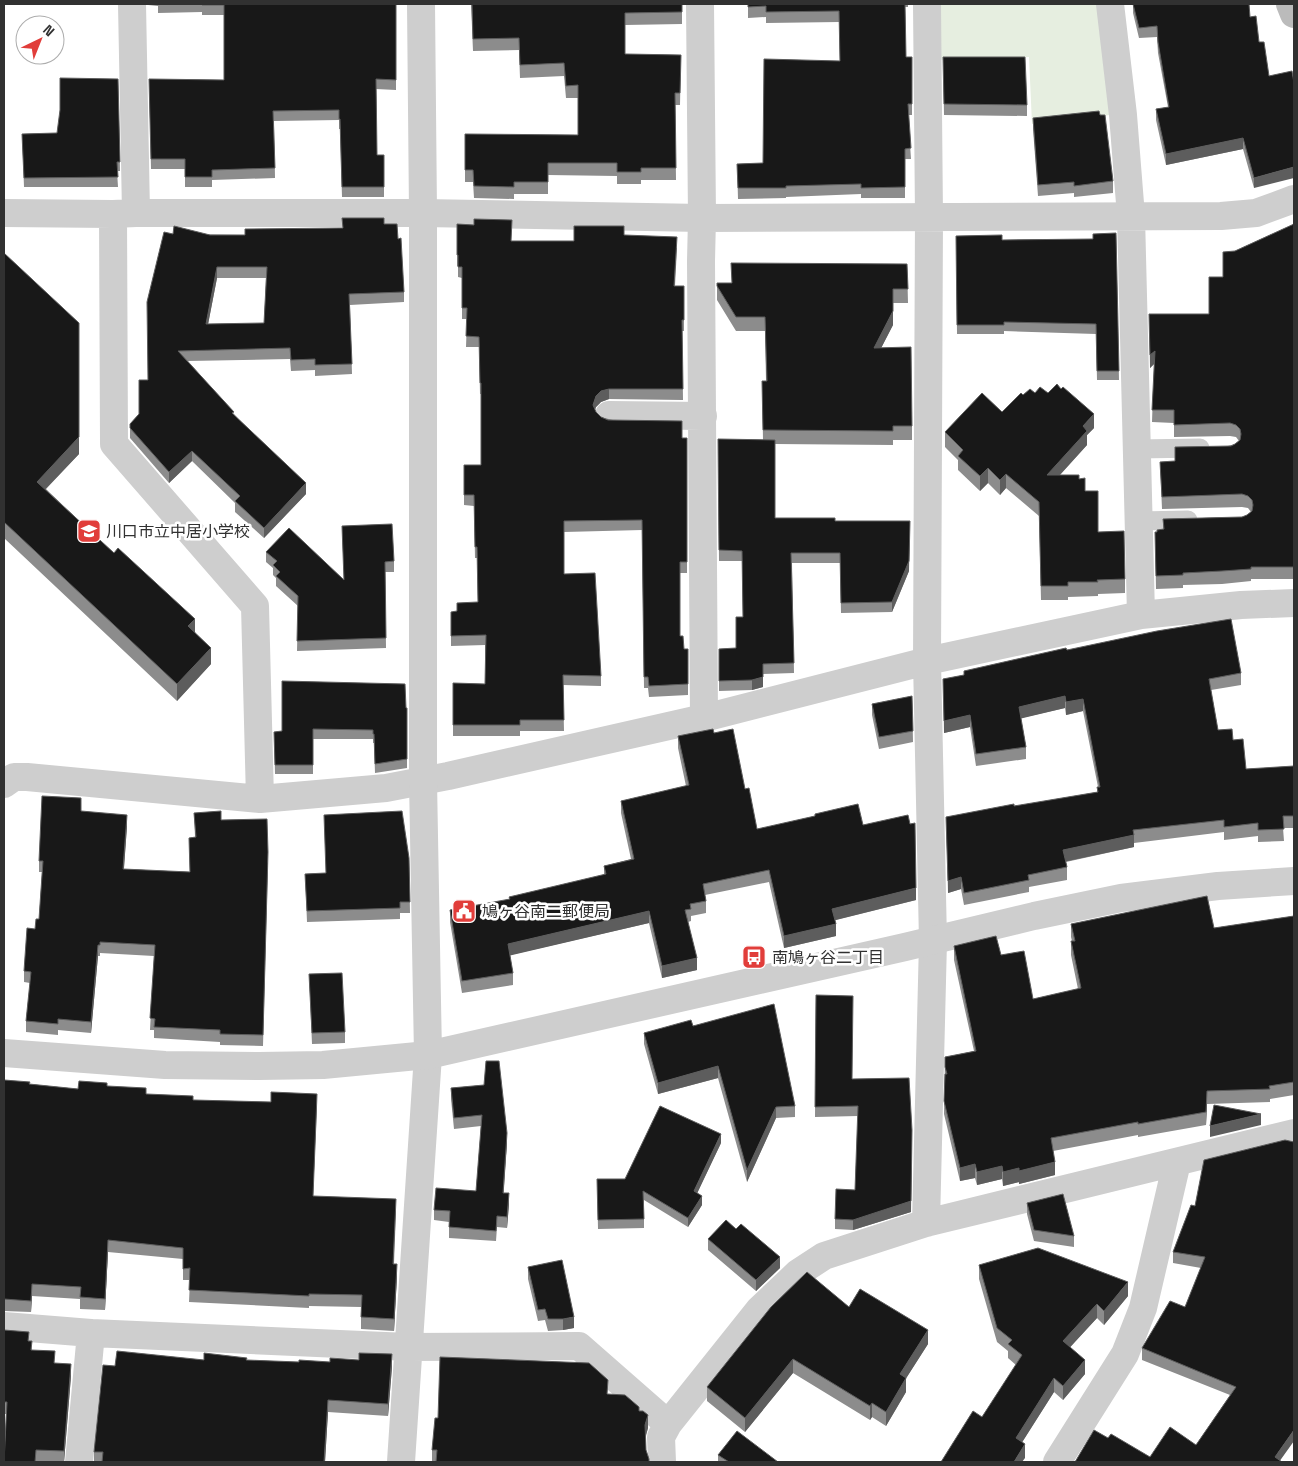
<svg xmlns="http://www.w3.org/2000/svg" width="1298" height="1466" font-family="'Space Grotesk','Noto Sans JP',sans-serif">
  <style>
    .green { fill: #e6eee0 }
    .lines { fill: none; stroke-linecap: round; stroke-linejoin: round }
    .service { stroke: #cecece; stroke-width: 19 }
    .minor { stroke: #cecece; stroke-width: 28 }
    .tertiary { stroke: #cecece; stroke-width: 28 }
    .secondary { stroke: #bbb; stroke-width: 28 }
    .wall { fill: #8c8c8c; fill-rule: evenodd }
    .shaded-wall { fill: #5d5d5d }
    .building { fill: #181818; stroke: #5d5d5d; fill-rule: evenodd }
    .labels { text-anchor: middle; stroke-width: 5; stroke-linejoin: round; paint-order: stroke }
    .poi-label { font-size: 16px; fill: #313131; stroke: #fff; text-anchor: start }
  </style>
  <rect width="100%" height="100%" fill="#fff"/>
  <path class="green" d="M935,4H1097L1110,115L1032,124L1029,57L936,60Z"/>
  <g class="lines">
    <path class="service" d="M1137,449L1200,448
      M1138,521L1188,520"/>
    <path class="minor" d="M132,4L136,213
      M700,4L702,218L701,261L704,718
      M1110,4L1123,115L1131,216L1141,615
      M4,213L113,214L136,213H423L702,218L1221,216L1256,213L1294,199
      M113,214L114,444L255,606L260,799
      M609,415L703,416
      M4,784L14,777H27L260,799L386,788L448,776L704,718L927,661L1141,615L1241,605L1294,603
      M926,1223L933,941L927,661L929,217L927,4
      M4,1326L91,1333L408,1347L579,1346L668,1424
      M79,1462L91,1333
      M401,1462L428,1055
      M662,1462L661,1437L668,1424L759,1310L798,1273L824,1256L926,1223L1294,1133
      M1057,1462L1125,1354L1143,1308L1177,1162"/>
    <path class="tertiary" d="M421,4L423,213V781L428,1055
      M4,1053L165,1065L259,1066L323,1065L428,1055L905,947L1034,916L1121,898L1218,886L1294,881"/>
    <path class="secondary" d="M1290,4L1294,14"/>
  </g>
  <path class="wall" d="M4,4H117L116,5H4V8Z
    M147,4H396V90L376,89L377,155H384V197H342L340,129H339V120L274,121L275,178L212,180V187H185V169H151L149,79L224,80V15H202V12L158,13V6L148,5Z
    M471,4H682V24L625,25V54L681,55L680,105H675L676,180H641V184H617V176L548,175V194H514V199L474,198L473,182H465V134L578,135V98H566L564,76L520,78L519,50L473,51Z
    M748,4H908V7H905L906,57H912V115H908L911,159H905V198H861V194L786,197V198L738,199L737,164L763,163L840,61L839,22L766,23V17L748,18Z
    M1133,4L1250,17L1256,16L1254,188L1243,149L1166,165L1156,120V109L1168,107L1158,53L1157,37L1139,38L1133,13Z
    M943,57L1027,105V116L944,115Z
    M118,79L120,171H117L118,187H24L22,134L57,133Z
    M1033,118L1113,181V193L1074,197V193L1038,196L1033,129Z
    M384,224L398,239L404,292V302L350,305L352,374L315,376V370L291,371L290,359L188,361L234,414L306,494L264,538L235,512V503L192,461L169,483L130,438V424L139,414L148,380L173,234L245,235L342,228ZM217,278H266L264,323L208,324Z
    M457,224L474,225L512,241H574L624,235L677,248L675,286H684V331H682L683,400L609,399L601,402L596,407L595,410L596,412L601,417L682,438L687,560V573H680V636L684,649H688V695L649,697L648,688H644L642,530L564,532V574L601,676V686L563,685L564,731H520V736H453V683L485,684V645L451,646V622L457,611L478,602L477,558H475L474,506L464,505V465H481V394H480L479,347H466L467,319H462V278L458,277V266H457Z
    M1294,224V579H1251V581L1222,584L1183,585V588L1156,589L1155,532H1157L1163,529V519L1242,517L1247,515L1251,512L1248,508L1242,507L1162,509L1160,462L1175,461L1235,444L1239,441L1236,437L1230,436L1174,437V423L1152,422L1154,364L1150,368L1149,314H1209L1223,277L1235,251Z
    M1116,233L1119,380H1097L1096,334L1004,331V334H957L956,236L1002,240L1093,239Z
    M4,253L79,454L46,489L195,632L211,664L177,701L4,538Z
    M907,264L908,303H893V325L881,348L912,426V440H893V445L775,444V518L835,521L909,571L892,612L841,613L840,563H792L794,673L763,674V687L752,690L719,691V649L736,648L743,617L742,561H719L718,439L763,440L762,381H766L765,331H736L717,300V283H732Z
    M1035,393H1048L1094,428L1087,435V445L1060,475L1079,479L1085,491L1098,532L1125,579V593L1098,594V596L1068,597V600H1041L1039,516L1006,488L1000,495L988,483L980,491L958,470V460L945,447V432L1002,412L1023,395Z
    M342,526L394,561V572H385L386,648L297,651L298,606L276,586V578L273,575V568L266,562V552L344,579Z
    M1067,650L1241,673V685L1211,690L1218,730L1233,740L1246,769L1294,766V828H1283L1284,841L1258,842V836L1224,840V832L1134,843V847L1066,862L1067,867V880L1029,887V892L964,905L961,889L948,893L946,817L1014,806L1097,792V787H1098L1083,711L1066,715L1065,708L1021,718L1026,747V759L976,766L970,727L944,733L943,679L964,675V671Z
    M912,696L913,742L879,749L872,715V704Z
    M406,708H407V768L375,773L374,743H373V739H313V774H275L274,732L282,731Z
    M714,733L745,789L757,829L815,816V814L863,825L916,900L835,920L836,936L784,948L769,882L705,895L706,901V913L691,916V921L688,922L697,970L662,978L649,923L510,955L513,973V985L462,993L450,922V910L509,900V897L604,875V866L631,859L621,813V801L686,786L678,748V736Z
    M81,811L127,826L124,869L190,872L189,838L195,837L194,813L221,820L268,863L263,1046L220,1045V1042L154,1038V1030H150L154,956L100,953V956H98L91,1033L58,1030V1035L26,1032V1021L30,983L24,982V971L35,929L39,919L42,872H39V861Z
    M409,858L410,913H400V919L307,922L305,874L326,873Z
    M1294,916V1095L1270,1099V1102L1207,1104L1206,1125L1138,1137V1135L1053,1151L1055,1175L1019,1184V1182L1003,1186L1002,1179L977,1185L975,1178L960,1181L944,1114L945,1057L974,1051L954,960V946L1001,955L1033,999L1078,989L1071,955V941H1072L1071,937V924L1214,928Z
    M309,974L345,1032V1043L312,1044Z
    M816,995L852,1079L911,1212L853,1230L835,1229V1219L855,1190L858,1116L815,1117Z
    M693,1026L795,1106V1117L776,1118L747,1182L718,1078L658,1094L644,1044V1033Z
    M4,1080L30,1084L78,1089L107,1086L146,1094L193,1100L317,1106L313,1196L396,1211L394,1264L397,1276L394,1331L361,1329V1307L309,1306V1308L189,1302L190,1280H183V1259L108,1252L105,1310L80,1309V1299L32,1296L31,1312L4,1311Z
    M484,1085L507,1143L503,1193L509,1204L507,1228L497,1227L496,1241L449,1238V1222L434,1220V1210L476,1191L481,1126L454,1129L451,1099V1088Z
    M721,1143L697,1193L702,1205L688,1227L644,1200V1228L598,1229L597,1179H625Z
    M1027,1203L1074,1236V1247L1034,1241L1027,1214Z
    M1191,1205L1280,1461L1075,1462L1108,1438L1150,1457L1196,1445L1230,1395L1142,1360V1348L1185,1307L1201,1268L1173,1263V1252Z
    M708,1239L780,1268L756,1291L708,1250Z
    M979,1265L1128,1296L1104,1325L1097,1318L1070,1347L1085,1374L1063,1400L1054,1392L1022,1442L1025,1458L982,1417L1016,1365L1008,1358V1351L997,1342L979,1279Z
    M528,1267L574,1328L563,1330L548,1331L545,1320L538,1321L528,1279Z
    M849,1307L928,1344L906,1378V1392L886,1426L872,1417L870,1420L793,1373L745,1432L707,1401V1387Z
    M4,1330L29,1341L32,1350L55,1363L71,1376L64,1462H4L6,1414H4Z
    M204,1360H247L392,1367L388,1416L328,1412L325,1462H94V1452L115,1366Z
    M608,1394L639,1411L648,1428L646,1436V1450L649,1462H432V1450L438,1418Z
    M718,1455L778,1462H718Z"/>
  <path class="shaded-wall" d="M1243,138V149L1166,165V154Z
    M1294,167V178L1254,188V178Z
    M217,267V278L206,335V324Z
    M893,311V325L874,362V348Z
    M1155,351V363L1150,368V355Z
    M609,389V399L601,402L596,407L593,415V405L596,396L601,391Z
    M1094,414V428L1087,435V445L1047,489V475L1083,426Z
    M79,437V454L37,498V482Z
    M192,451V461L169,483V472Z
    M988,468V483L980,491V476Z
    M1006,474V488L1000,495V480Z
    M306,483V494L264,538V528Z
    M910,521L909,571L892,612V602Z
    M195,619V635L188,626Z
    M211,648V664L177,701V684Z
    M763,677V687L752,690V680Z
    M1065,696V708L1019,719V707Z
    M1083,699V711L1066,715V702Z
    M970,715V727L944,733V721Z
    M127,815V826L123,880V869Z
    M1134,835V847L1063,862V850Z
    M961,877V889L948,893V881Z
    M916,888V900L832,921V909Z
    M649,911V923L508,956V944Z
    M836,924V936L784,948V936Z
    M98,945V956L91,1033V1022Z
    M697,958V970L662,978V966Z
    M718,1066V1078L658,1094V1083Z
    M1207,1091V1104L1206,1125V1112Z
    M776,1107V1118L747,1182V1170Z
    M1261,1114V1125L1210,1137V1126Z
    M912,1130L911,1212L853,1230V1220Z
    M507,1133V1143L503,1203V1193Z
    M721,1134V1143L694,1200V1191Z
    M1055,1162V1175L1019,1184V1171Z
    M975,1164V1178L960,1181V1168Z
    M1002,1166V1179L977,1185V1172Z
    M1019,1168V1182L1003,1186V1172Z
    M509,1193V1204L507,1228V1217Z
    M702,1196V1205L688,1227V1218Z
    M108,1240V1252L105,1310V1299Z
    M780,1257V1268L756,1291V1280Z
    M397,1264V1276L394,1331V1319Z
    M1128,1282V1296L1104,1325V1311Z
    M32,1284V1296L31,1312V1301Z
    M1097,1304V1318L1063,1355V1341Z
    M574,1317V1328L563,1330V1319Z
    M928,1330V1344L900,1388V1374Z
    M392,1354V1367L388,1416V1404Z
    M793,1359V1373L745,1432V1418Z
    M1085,1360V1374L1063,1400V1386Z
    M71,1364V1376L64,1462V1451Z
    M906,1378V1392L886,1426V1412Z
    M1054,1378V1392L1016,1452V1438Z
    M328,1400V1412L325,1462H324Z
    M872,1403V1417L870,1420V1406Z
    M648,1415V1428L645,1438V1425Z
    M1294,1430V1441L1279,1462L1275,1457Z
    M1025,1444V1458L1022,1462H1014Z"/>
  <path class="building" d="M202,4H396V80L376,79L377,155H384V187H342L340,119H339V110L273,111L275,168L212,170V177H185V159H151L149,79L224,80V5H202Z
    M472,4H682V12L625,13V54L681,55L680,93H675L676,168H641V172H617V163H548V182H514V187L474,186L473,170H465V134L578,135V85L566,86L564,63L520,65L519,38L473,39Z
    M748,4H905L906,57H912V104H908L911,148L905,149V187L861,188V184L786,186V188H738L737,164L763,163L764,59L840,61L839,11L766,12V6L748,7Z
    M1133,4H1249L1250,17L1256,16L1259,42H1264L1269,76L1292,71L1294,83V167L1254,178L1243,138L1166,154L1156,109L1169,107L1158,42L1157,26L1139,28Z
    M943,57H1025L1027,105L944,104Z
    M60,78L118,79L120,162H117L118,177L24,178L22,134L57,133L60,110Z
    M1099,111L1100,115H1105L1113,181L1074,186V182L1038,185L1033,118Z
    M342,218H384V224H397L398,239L401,238L404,292L349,294L352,364L315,365V359L291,360L290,348L178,351L234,412L232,413L306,483L264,528L235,501L240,496L192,451L169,472L130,428V424L139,414V380H148L147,302L164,232L173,234L174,226L210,235H245V229L343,228ZM217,267H267L264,323L206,324Z
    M474,219L512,220L511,241H574V226H624V235L677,237L674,286H684V320H682L683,389H609L601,391L596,396L593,405L596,412L601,417L608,420L682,421V438H687V562H680V636H683L684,649H688V684L649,686L648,677H644L642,520L564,521V574L595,573L601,676L563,675L564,720H520V725H453V683L485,684L486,635L451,636V612L457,611V603L478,602L477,547H475L474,495H464V465H481V383H480L479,337L466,336L467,308H462V267H458V255H457V224L474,225Z
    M1294,224V567H1251V569L1222,571L1183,573V575L1156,576L1155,532H1157V530L1164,529L1163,519L1242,517L1247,515L1252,511L1253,505L1252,500L1248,496L1242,494L1162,497L1160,462L1175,461V447L1231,446L1235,444L1240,440L1241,434L1240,429L1236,425L1230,423L1174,425V410H1152L1155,351L1150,355L1149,314H1209V277H1223V252L1235,251Z
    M1116,233L1119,371H1097L1096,324L1004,322V325H957L956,236L1002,235V240L1093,239V234Z
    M4,253L79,323V437L37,482L114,553L118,548L195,619L188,626L211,648L177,684L4,522Z
    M731,263L907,264L908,289H893V311L874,348L911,347L912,426H893V431L763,430L762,381H767L765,317H736L717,286V283H732Z
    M1057,384L1061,389L1063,387L1094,414L1083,426L1087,431L1047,475H1079V479L1085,478V491H1098V532L1124,531L1125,579L1097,580L1098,582H1068V586H1041L1039,502L1006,474L1000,480L988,468L980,476L958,456L963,450L945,432L982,393L1002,412L1021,393L1023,395L1030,389L1035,393L1040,387L1048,393Z
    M718,439L775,440V518H835V521H910L909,561L892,602L841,603L840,553H791L794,663L763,664V677L752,680L719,681V649L736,648V617H743L742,551L719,550Z
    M392,524L394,561L385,562L386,638L297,641L298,596L276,576L280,572L273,565L277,561L266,552L289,528L344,580L342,526Z
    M1231,619L1241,673L1209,679L1218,730L1232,729L1233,740L1243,739L1246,769L1294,766V816H1283L1284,829L1258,830V823L1224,827V820L1133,830L1134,835L1063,850L1067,867L1028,875L1029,880L964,893L961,877L948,881L946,817L1014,804V806L1098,792L1097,787H1100L1083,699L1066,702L1065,696L1019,707L1026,747L976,754L970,715L944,721L943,679L964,675V671L1066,648L1067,650L1157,631Z
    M282,681L405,684L406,708H407V759L375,764L374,734H373V730L313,729V765H275L274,732L282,731Z
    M912,696L913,731L879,737L872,704Z
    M713,729L714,733L733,729L745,789L749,788L757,829L815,816V814L858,804L863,825L908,815L910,824L915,823L916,888L832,909L836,924L784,936L769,870L703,884L706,901L690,904L691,909L685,910L697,958L662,966L649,911L508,944L513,973L462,981L450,910L510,899L509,897L606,874L604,866L634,859L621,801L689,785L678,736Z
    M42,796L81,798V811L127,815L123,869L190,872L189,838L196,837L194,813L221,811V820L267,819L268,852L263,1035L220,1034V1030L154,1027L155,1019L150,1018L155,945L100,942V945H98L91,1022L58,1019V1024L26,1021L31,972L24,971L27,928L35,929L36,919H39L43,861H39Z
    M402,811L409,858L410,902H400V908L307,911L305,874L326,873L324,815Z
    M1207,896L1214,928L1294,916V1082L1269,1086L1270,1089L1207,1091L1206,1112L1138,1124V1122L1051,1138L1055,1162L1019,1171V1168L1003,1172L1002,1166L977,1172L975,1164L960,1168L944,1101L945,1074H947L945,1067V1057L976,1051L954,946L996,936L1001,955L1024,951L1033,999L1081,988L1071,941H1075L1071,924Z
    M342,973L345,1032L312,1033L309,974Z
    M816,995L853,996L852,1079L909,1078L912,1130L911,1201L853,1220L835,1219L836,1189L855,1190L858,1106L815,1107Z
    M774,1004L795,1106L776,1107L747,1170L718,1066L658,1083L644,1033L691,1020L693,1026Z
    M486,1061H499L507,1133L503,1193H509L507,1217L497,1216L496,1231L449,1227L450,1211L434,1210L436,1188L476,1191L482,1115L454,1118L451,1088L484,1085Z
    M4,1080L30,1082L29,1084L78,1089L79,1081L107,1083V1086L146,1088V1094L193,1096V1100L271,1102V1092L317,1094L313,1196L396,1199L393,1264H397L394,1319L361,1317L362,1295L309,1294V1296L189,1290L190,1268L183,1269V1248L108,1240L105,1299L80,1297L81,1287L32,1284L31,1301L4,1299Z
    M1214,1105L1261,1114L1210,1126Z
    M660,1106L721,1134L694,1191L702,1196L688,1218L643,1191L644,1219L598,1220L597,1179H625Z
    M1285,1140L1294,1142V1430L1275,1457L1282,1462H1075L1094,1430L1108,1438L1111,1434L1150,1457L1170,1427L1196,1445L1236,1387L1142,1348L1170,1301L1185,1307L1205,1257L1173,1252L1191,1205L1195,1206L1204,1160Z
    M1063,1194L1074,1236L1034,1230L1027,1203Z
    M726,1220L736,1229L741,1224L780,1257L756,1280L708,1239Z
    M1038,1248L1128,1282L1104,1311L1097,1304L1063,1341L1085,1360L1063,1386L1054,1378L1016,1438L1025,1444L1014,1462H941L973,1411L982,1417L1022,1355L1008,1344L1012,1340L997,1328L979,1265Z
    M562,1260L574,1317L563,1319H548L545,1309L538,1310L528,1267Z
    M807,1272L849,1307L860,1289L928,1330L900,1374L906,1378L886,1412L872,1403L870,1406L793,1359L745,1418L707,1387L771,1307Z
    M4,1330L29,1332L28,1341H32L31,1350L55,1351L54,1363L71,1364L64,1451L36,1450L35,1462H4L7,1402H4Z
    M117,1351L204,1360V1353L247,1358L246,1360L299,1362V1360L330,1362V1358L359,1360V1353L392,1354L388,1404L328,1400L324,1462H102L103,1452H94L103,1365L115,1366Z
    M440,1357L589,1363L608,1380L607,1394L625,1395L639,1407V1411H643L648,1415L645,1425L646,1450L649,1459V1462H436L437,1450H432L435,1418H438Z
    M737,1431L778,1462H729L718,1455Z"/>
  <defs>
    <g id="school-square" transform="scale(1.25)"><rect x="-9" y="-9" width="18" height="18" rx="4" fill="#e13d3a" stroke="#fff"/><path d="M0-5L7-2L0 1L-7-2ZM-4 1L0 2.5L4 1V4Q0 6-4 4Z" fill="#fff"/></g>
    <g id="civic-square" transform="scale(1.25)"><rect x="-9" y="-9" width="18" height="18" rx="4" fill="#e13d3a" stroke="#fff"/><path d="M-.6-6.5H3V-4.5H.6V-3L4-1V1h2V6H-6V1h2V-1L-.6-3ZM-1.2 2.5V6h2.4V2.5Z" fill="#fff"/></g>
    <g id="bus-square" transform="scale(1.25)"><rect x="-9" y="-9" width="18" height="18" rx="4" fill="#e13d3a" stroke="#fff"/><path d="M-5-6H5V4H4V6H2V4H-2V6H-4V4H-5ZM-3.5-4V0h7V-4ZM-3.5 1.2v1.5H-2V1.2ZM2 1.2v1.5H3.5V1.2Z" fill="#fff"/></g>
  </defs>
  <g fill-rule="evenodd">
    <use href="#school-square" x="89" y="531"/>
    <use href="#civic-square" x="464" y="911"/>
    <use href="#bus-square" x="754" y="957"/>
  </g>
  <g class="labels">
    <g class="poi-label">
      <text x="106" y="537">川口市立中居小学校</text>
      <text x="482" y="917">鳩ヶ谷南二郵便局</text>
      <text x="772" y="963">南鳩ヶ谷二丁目</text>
    </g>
  </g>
  <rect width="1298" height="1466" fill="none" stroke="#313131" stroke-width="10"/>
  <g transform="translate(40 40) rotate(43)"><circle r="24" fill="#ffffff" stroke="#adadad"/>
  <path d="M0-4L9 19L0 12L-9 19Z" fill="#e13d3a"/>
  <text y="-8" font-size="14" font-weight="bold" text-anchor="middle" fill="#313131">N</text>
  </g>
</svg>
